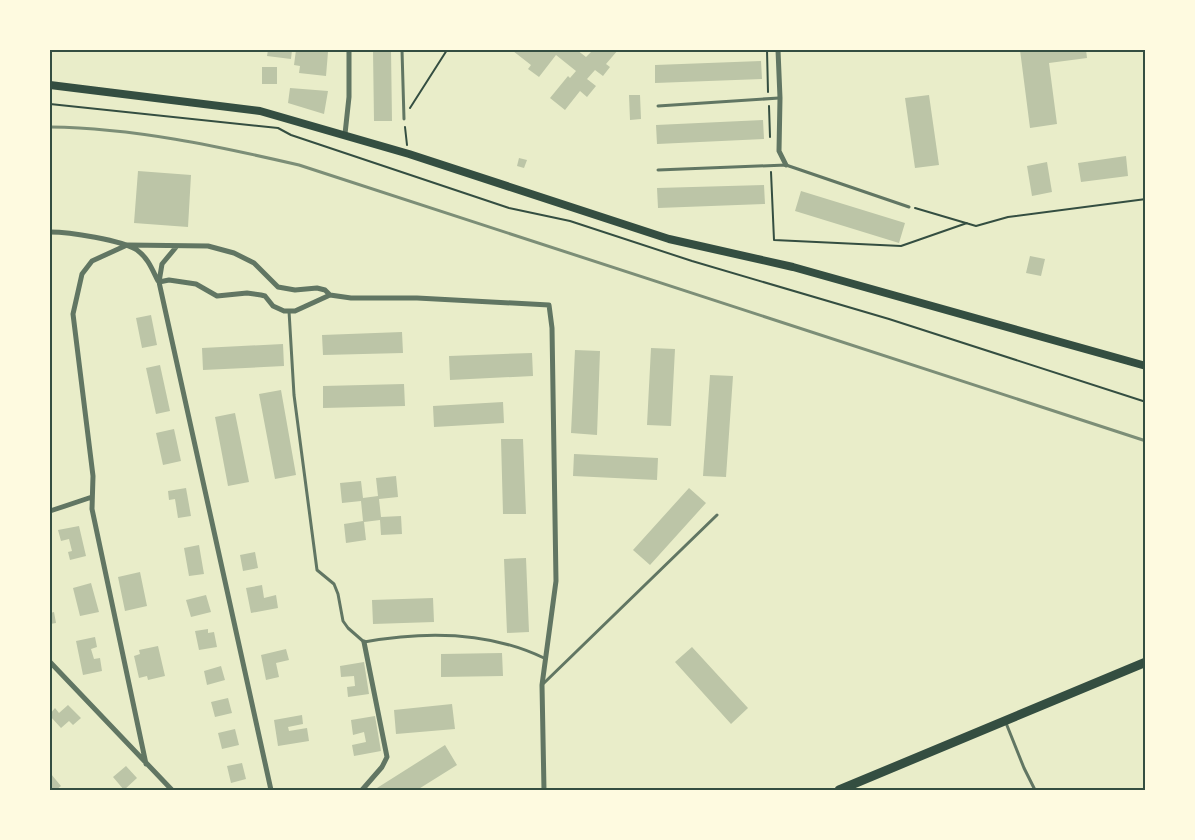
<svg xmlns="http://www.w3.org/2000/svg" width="1195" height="840" font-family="'DM Sans',sans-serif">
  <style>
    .building { fill: #bcc5a7 }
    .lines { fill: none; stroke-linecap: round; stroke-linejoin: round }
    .path { stroke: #344e41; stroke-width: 2 }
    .service { stroke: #617663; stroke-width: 3 }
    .minor { stroke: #617663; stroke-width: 5 }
    .secondary { stroke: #344e41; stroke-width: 8 }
    .primary { stroke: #344e41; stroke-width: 9 }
    .rail { stroke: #7c8e77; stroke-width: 3 }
    .neatline { fill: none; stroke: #344e41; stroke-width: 2 }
  </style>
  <rect width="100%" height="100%" fill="#e9edc9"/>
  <path class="building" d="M268,50H292L291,59L267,56Z
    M296,50L328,52L326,76L299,73L300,66L294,65Z
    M373,50H391L392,121H374Z
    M514,50H577L586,57L591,52L588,50H618L606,64L610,67L603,76L595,70L587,79L596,86L587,97L580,91L565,110L550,98L568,76L570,78L576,71L556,55L539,77L528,69L531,65L513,51Z
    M1020,50H1086L1087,58L1049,63L1057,124L1030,128Z
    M761,61L762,79L655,83V65Z
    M262,67H277V84H262Z
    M290,88L328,91L324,114L288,103Z
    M629,95H640L641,119L630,120Z
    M929,95L939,165L915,168L905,98Z
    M763,120L764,139L657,144L656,125Z
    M1126,156L1128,176L1081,182L1078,163Z
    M519,158L527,160L524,168L517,166Z
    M1047,162L1052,192L1032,196L1027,166Z
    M138,171L191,175L188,227L134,223Z
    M764,185L765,204L658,208L657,188Z
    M801,191L905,223L899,243L795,211Z
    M1030,256L1045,259L1041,276L1026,273Z
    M151,315L157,345L142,348L136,318Z
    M402,332L403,353L323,355L322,335Z
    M283,344L284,366L203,370L202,348Z
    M651,348L675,349L671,426L647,425Z
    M575,350L600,351L597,435L571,433Z
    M532,353L533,376L450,380L449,356Z
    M160,365L170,411L156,414L146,368Z
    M710,375L733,376L726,477L703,476Z
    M404,384L405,406L323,408V386Z
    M281,390L296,475L275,479L259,394Z
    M503,402L504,423L434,427L433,406Z
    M235,413L249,482L228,486L215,417Z
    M174,429L181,461L163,465L156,433Z
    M501,439H523L526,514H503Z
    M574,454L658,458L657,480L573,476Z
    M396,476L398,497L379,499L381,517L401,516L402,534L381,535L380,520L364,522L366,540L346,543L344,524L363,521L361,501L342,503L340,483L361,481L363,498L378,496L376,478Z
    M186,488L191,516L178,518L175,499L169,500L168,491Z
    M689,488L706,503L650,565L633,550Z
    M79,526L86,556L70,560L68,552L72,551L69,539L61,541L58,530Z
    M199,545L204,574L189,576L184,548Z
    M255,552L258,568L243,571L240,555Z
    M526,558L529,632L507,633L504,559Z
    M140,572L147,606L125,611L118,577Z
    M91,583L99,612L80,616L73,588Z
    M262,585L264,598L276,595L278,608L251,613L246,588Z
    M206,595L211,612L191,617L186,600Z
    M433,598L434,622L373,624L372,600Z
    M54,612L56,623L50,624V613Z
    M208,629V633L214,632L217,647L199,650L195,631Z
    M95,637L97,647L91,649L94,659L100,658L102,671L83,675L76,641Z
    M158,646L165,676L148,680L147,676L139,678L134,656L140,654L139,650Z
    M692,647L748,708L731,724L675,662Z
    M286,649L289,660L276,663L279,677L266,680L261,655Z
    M502,653L503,676L441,677V654Z
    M364,662L369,694L348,697L347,687L355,686L354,676L341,677L340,666Z
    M221,666L225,680L207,685L204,671Z
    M228,698L232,713L215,717L211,702Z
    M452,704L455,729L396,734L394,710Z
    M68,705L81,718L73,725L69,721L61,728L50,716V714L55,708L59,713Z
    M302,715L303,724L288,727L289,731L307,728L309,741L278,746L274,720Z
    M375,716L381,751L354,756L352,745L366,742L364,732L353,735L351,720Z
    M235,729L239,745L222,749L218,733Z
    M445,745L457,765L417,790H378L377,788Z
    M242,763L246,779L231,783L227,766Z
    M126,766L137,778L124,790L113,777Z
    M51,774L61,786L56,790H50Z"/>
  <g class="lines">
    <path class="path" d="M767,50L768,92
      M50,104L278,128L291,135L509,208L570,221L692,261L889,319L1146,402
      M769,106L770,137
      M410,108L447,50
      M405,127L407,145
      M771,172L774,240L901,246L967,223
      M915,208L976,226L1008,217L1146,199"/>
    <path class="service" d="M402,50L404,119
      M658,106L779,98
      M658,170L786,165L909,207
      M289,311L294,395L317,570L334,584L338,594L343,621L348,628L364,642C425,631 488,631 544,658
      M544,683L717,515
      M1006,723L1024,768L1035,790"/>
    <path class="minor" d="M778,50L780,98L779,151L786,165
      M345,134L349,97V50
      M50,232C69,232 122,240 137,250C148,258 152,269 158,281
      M177,246L162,264L159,282L271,790
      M159,282L169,280L196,284L217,296L247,293L261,295L265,296L273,306L284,311H295L330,295L351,298H417L549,305L552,328L556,581L542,685L544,790
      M50,511L92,497
      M50,662L172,790
      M146,764L92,509L93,476L73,314L82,274L92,261L127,245L208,246L234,253L254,263L278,287L295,290L317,288L325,290L330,295
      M362,790L382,767L387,757L364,642"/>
    <path class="secondary" d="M50,85L260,111L409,154L669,239L793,267L1146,366"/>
    <path class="primary" d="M839,790L1146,662"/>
    <path class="rail" d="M50,127C134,128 217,146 299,165L1146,441"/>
  </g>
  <rect width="1195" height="840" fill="none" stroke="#fefae0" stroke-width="102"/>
  <rect x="51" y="51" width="1093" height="738" class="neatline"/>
</svg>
